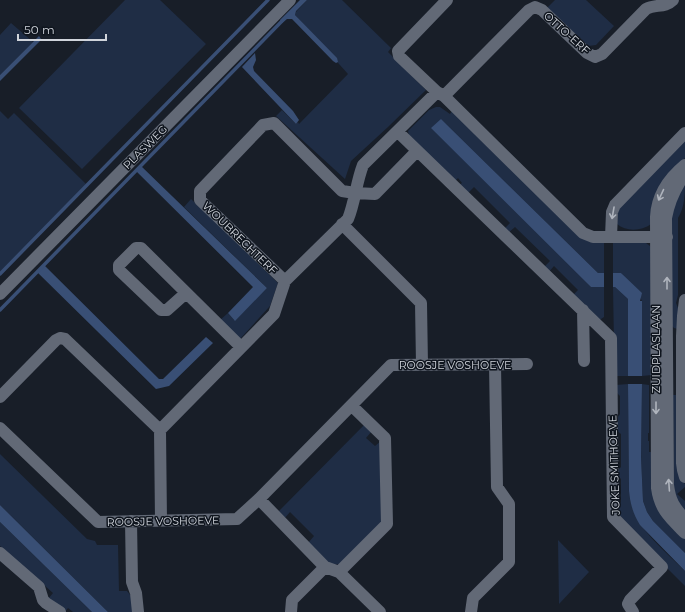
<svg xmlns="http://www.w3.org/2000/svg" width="685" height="612" font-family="Montserrat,sans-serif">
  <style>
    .green { fill: #1f2d45 }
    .water { fill: #394f75 }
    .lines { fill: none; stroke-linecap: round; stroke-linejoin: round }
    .stream { stroke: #394f75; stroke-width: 3.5 }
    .minor { stroke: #626976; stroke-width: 12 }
    .oneway { stroke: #afb4bd }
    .labels { text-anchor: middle; stroke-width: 3; stroke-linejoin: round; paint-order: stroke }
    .street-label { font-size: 11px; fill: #d0d4db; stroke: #0f151e }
  </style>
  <rect width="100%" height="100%" fill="#181e28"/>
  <path class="green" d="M125,0H160L206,44L82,169L19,108Z
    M307,0H342L391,48L388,52L426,90L388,127L351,161L345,179L276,116L282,110L296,124L298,122L299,124L348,74L295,15L296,12Z
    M555,0H586L614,26L596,45L588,46L547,8Z
    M11,23L33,42L0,75V35Z
    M436,107H440L450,114L452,111L577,235L604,242V273H598L441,119L591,287H604V317L598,321L572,296L578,290L554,266L548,273L543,268L550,261L515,227L508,233L504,229L510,223L474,187L468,193L459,185L462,183L458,178L455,181L409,135L408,131L429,110Z
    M0,111L8,119L14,113L86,184L0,274Z
    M685,139V158L670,173L651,224C642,231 626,232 617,224L618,212L621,205Z
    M685,179C685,193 685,207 678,218V295L676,303L678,308V329L674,328L672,326L670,214Z
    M191,199L278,283L270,306L240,339L220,320L228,313L234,320L267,288L184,207Z
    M613,242L646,243L650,246L652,250V375L642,376V301L640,297L621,273H613Z
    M613,287H615L628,299V376H617L614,345Z
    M628,384L629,491C631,525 662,548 685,571V586L667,568L618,514L617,506L621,502V479L617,475V471L621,467V434L617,431V418L620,414V396L616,392V385Z
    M642,384L649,385V433H648V441H649V452H653L685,538V553L653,521L647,512L643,501L641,457Z
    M673,395H678L684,483L685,484V487L677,494L685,501V512L674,496Z
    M365,424L372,431L366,438L375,446L382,440V522L340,564L330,565L308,543L314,536L290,512L284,519L278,512Z
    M0,454L87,539L95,541L97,545H118L119,591H127L132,597V612H108L0,505Z
    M0,522L92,612H73L68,608L65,612L48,599L53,593L0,546Z
    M558,540L589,572L559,604Z"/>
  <path class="water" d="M300,0H307L296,11L295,15L337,58L338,62L336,63L333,61L292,19H287L282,23H281L280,20Z
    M39,36L41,39L40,41L0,81V75Z
    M255,53L256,60L253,67L254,71L293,111L299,120L296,124L242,67Z
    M441,119L598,273H604V287H591L431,128Z
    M141,166L267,288L235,321L228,313L253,287L136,171Z
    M44,265L159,379H163L206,337L213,343L169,386L156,389L37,272Z
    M613,273H621L642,293L640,301H642V376H628V299L615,287H613Z
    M628,384H642L641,457L643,501L647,512L653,521L685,553V571L640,525C633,514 630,503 629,491Z
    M0,505L108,612H92L0,522Z"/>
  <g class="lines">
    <path class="stream" d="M0,274L268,0
      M0,310L284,19"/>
    <path class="minor" d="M437,92L399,56L398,51L447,0
      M444,96L529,10L535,7L542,10L587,53L595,57L602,54L646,9C655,4 665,8 673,0
      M398,132L611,338L613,517L662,567L630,600L628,604L633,612
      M685,165C668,179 657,195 656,217L657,488C660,510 670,518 685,533
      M685,174C675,188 669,201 666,218L668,485C670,501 674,507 685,519
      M342,224L421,303L422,365
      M611,237L612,212L615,205L685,133
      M285,281L200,200V191L263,125L274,123L342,191L355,193L375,194L417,151
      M186,293L167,310H161L119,270V265L136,248H141L241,347
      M0,294L290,0
      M685,300L683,316L682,336V463L683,470L685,477
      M583,310L584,361
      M0,397L56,340L60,338L65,339L160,430L274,314L285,281L348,219C355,202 356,183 363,165L437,92L444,96L583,233L593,237H667
      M0,428L98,522L237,519L259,499L391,365L527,364
      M160,430L161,521
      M259,499L325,567L339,572L387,524L385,438L352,406
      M131,521L132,582L136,593L138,612
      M0,553L39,587L43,600L46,603L60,612
      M339,572L380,612
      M291,612L292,600L325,567
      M471,612L473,598L509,562V504L497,487L495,364"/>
  </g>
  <defs><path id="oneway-shaft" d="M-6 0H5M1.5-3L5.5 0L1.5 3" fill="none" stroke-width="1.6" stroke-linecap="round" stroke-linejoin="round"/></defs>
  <g class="oneway">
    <use href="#oneway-shaft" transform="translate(661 195) rotate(115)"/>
    <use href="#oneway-shaft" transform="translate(613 213) rotate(100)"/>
    <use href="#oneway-shaft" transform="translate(667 283) rotate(-90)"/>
    <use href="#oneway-shaft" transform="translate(656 408) rotate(90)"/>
    <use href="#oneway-shaft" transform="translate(669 485) rotate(-94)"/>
  </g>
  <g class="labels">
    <g class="street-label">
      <text transform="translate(567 33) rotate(42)" y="4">OTTO-ERF</text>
      <text transform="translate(145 147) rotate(-45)" y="4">PLASWEG</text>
      <text transform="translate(240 238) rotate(44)" y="4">WOUBRECHTERF</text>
      <text transform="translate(656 349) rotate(-90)" y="4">ZUIDPLASLAAN</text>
      <text x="455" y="369">ROOSJE VOSHOEVE</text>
      <text transform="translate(614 465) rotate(-92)" y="4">JOKE SMITHOEVE</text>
      <text transform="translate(163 521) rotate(-1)" y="4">ROOSJE VOSHOEVE</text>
    </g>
  </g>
  <path d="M18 34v6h88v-6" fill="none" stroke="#d0d4db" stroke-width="2"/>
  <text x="24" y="34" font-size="12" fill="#d0d4db" stroke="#0f151e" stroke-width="3" paint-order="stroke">50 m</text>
</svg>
